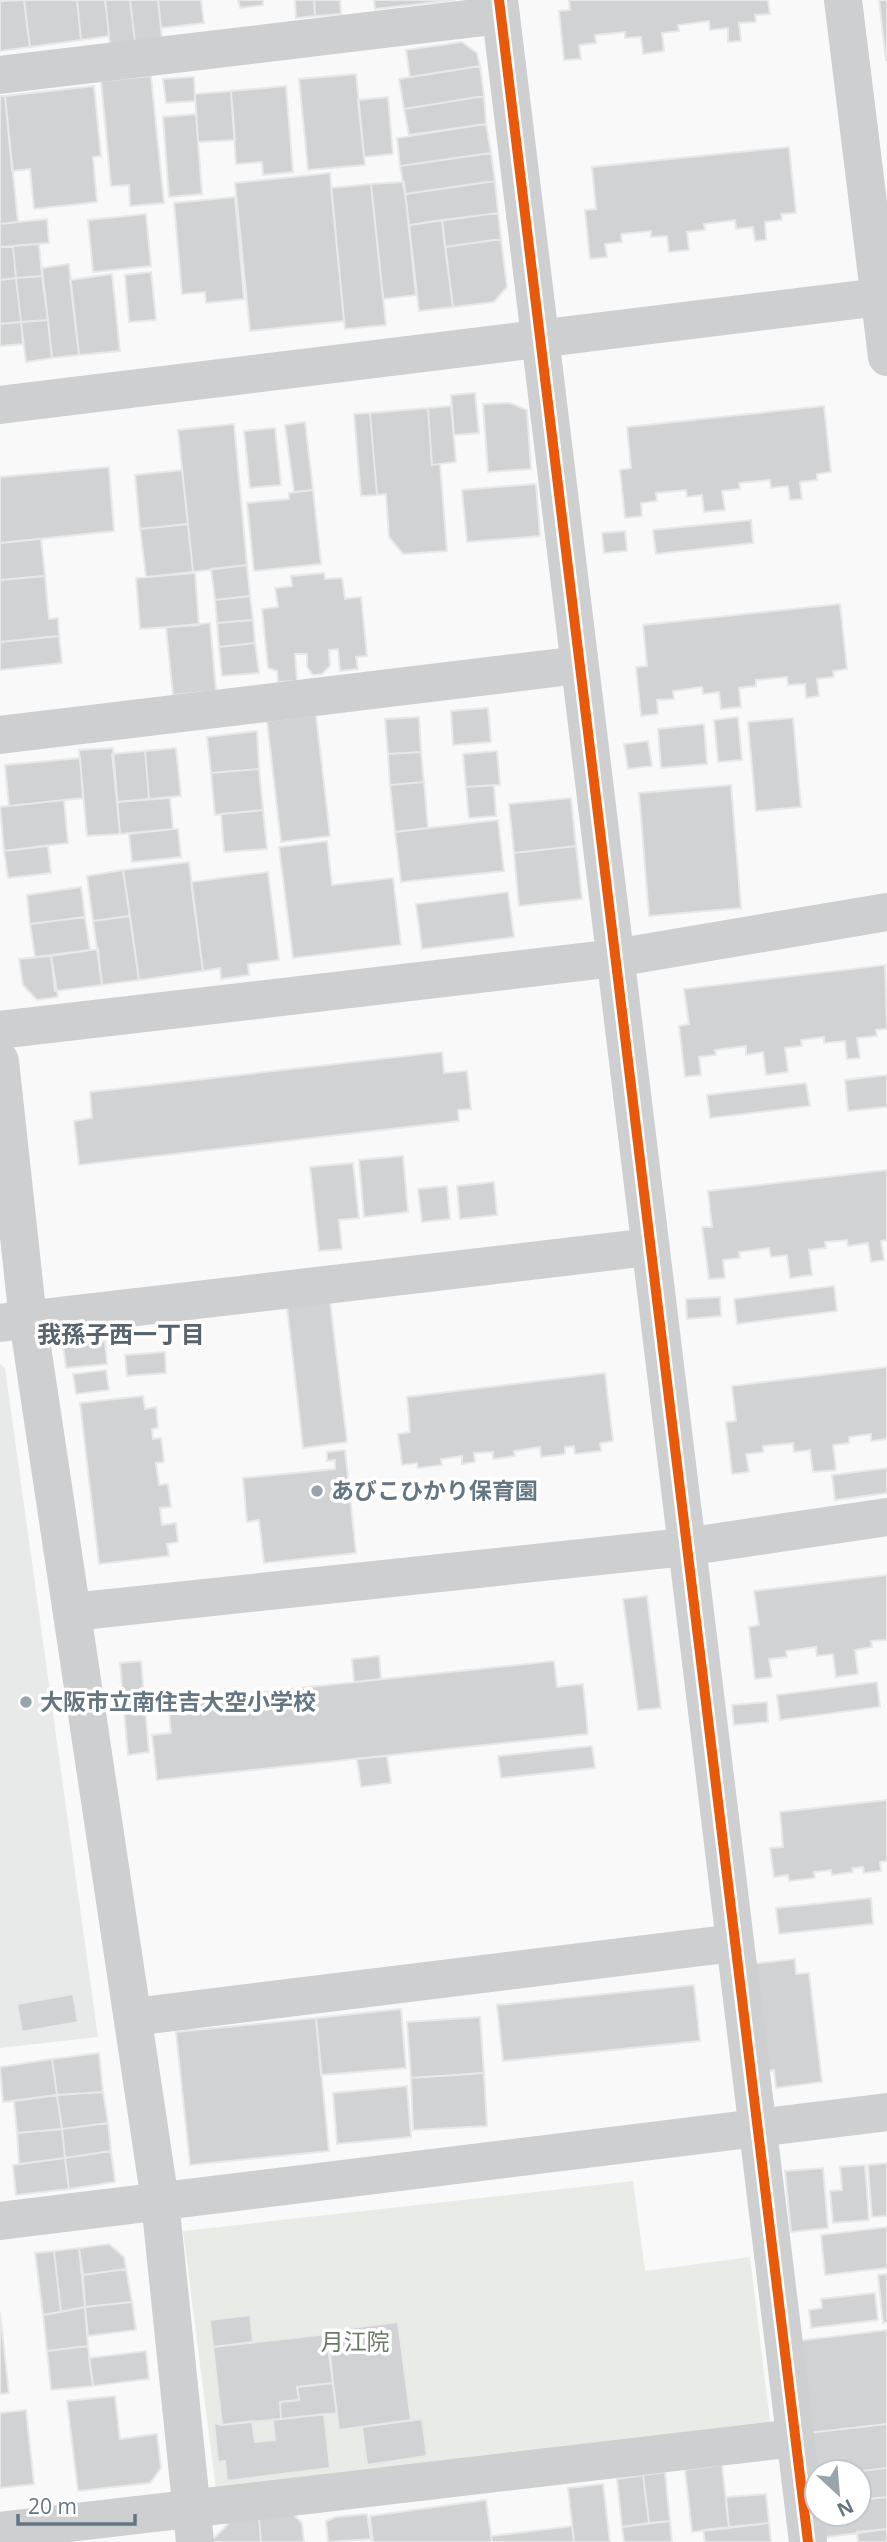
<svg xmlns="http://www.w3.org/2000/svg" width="887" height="2542" font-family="'Open Sans','Noto Sans JP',sans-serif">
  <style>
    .built { fill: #e8e9e9 }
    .green { fill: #e8ebe6 }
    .building { fill: #d0d2d3; stroke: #e8e8e8; stroke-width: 2 }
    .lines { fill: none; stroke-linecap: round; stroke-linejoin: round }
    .minor { stroke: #cecfd0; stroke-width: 38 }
    .tertiary { stroke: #cecfd0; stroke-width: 38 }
    .cycleway-casing { stroke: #fff; stroke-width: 15 }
    .cycleway { stroke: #e8590c; stroke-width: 10 }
    .poi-dot { fill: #99a4ac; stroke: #fff; stroke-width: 2.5 }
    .labels { text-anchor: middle; stroke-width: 7; stroke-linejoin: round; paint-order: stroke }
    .poi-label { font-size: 23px; font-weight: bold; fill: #657683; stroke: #fff; text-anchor: start }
    .park-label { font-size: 23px; fill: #687a64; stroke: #fff }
    .neighbourhood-label { font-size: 24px; font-weight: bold; fill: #57646e; stroke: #fff }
  </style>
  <rect width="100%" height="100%" fill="#f9f9f9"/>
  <path class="built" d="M0,1364L5,1368L98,2037L0,2048Z"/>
  <path class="green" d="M633,2181L645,2271L750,2257L770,2422L216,2489L183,2231Z"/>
  <path class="building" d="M24,0H77L81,40L30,47Z
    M24,0L30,47L0,51V1Z
    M77,0H105L109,36L81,40Z
    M105,0H130L135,42L110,45Z
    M130,0H158L162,38L135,42Z
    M158,0H201L204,23L161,28Z
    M238,0H263V5L240,8Z
    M295,0H314L315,16L296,18Z
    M314,0H340L341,14L315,16Z
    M374,0H455L375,9Z
    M569,0H768L770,14L755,15L756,22L739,23L741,41L728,42V28L710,30L709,21L678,25L679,31L662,33L664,51L643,54L641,37L625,38V32L595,35L596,43L579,45L581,59L564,60L559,11L570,10Z
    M879,0H887V60H886Z
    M462,42L477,53L480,66L410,77L406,50Z
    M480,66L484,96L404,109L399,79Z
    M356,74L365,165L308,170L299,79Z
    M151,76L164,203L130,206L129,185L111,186L101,81Z
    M194,77L195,101L166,103L163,79Z
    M94,86L101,156L93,157L97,202L34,209L30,169L12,171L5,96Z
    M286,86L293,172L263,175L262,162L236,164L231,91Z
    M231,91L235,140L198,142L195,94Z
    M0,96H5L18,222L0,224Z
    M484,96L486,124L409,135L404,109Z
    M388,97L393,154L364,157L358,100Z
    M196,114L202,194L169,197L163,117Z
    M486,124L491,153L400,166L397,138Z
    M789,147L796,213L781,214L782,220L765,222L766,240L755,241L753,227L736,229L735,220L704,224L705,230L687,232L689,250L669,252L667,236L651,237V231L621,234L622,242L605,244L607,257L590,259L585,210L596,209L592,167Z
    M491,153L495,181L405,194L400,166Z
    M330,173L344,321L250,331L235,183Z
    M495,181L498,213L409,225L405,194Z
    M404,182L416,295L383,299L371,184Z
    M371,184L386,325L345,329L331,188Z
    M235,197L244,299L206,303L205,292L182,294L174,203Z
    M498,213L501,239L445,247L442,220Z
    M146,214L151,266L93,272L88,220Z
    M47,219L49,243L0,247V224Z
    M442,220L453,307L419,311L409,225Z
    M501,239L507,287L494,302L453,307L445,247Z
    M39,244L42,276L16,278L13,246Z
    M13,246L16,278L0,280V247Z
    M69,264L79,355L52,358L42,268Z
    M151,272L156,320L129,322L125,275Z
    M112,274L120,351L79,355L70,280Z
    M42,276L48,320L21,322L16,278Z
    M16,278L21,322L0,324V280Z
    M48,320L52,358L26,362L21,322Z
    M21,322L23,344L0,346V324Z
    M475,393L479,433L454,435L451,395Z
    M510,403L527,410L531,469L488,472L483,404Z
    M451,406L456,462L432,465L428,408Z
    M824,406L831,472L817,474V480L800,482L802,499L790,500L788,486L771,488L770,480L739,483L740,489L722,491L725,510L704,512L702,495L687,497L686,490L656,493L657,501L641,503L642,516L625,518L620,470L631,468L627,427Z
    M428,408L432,465L440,464L447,551L403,554L389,537L386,494L377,495L370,413Z
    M370,413L377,495L361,496L354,414Z
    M305,422L313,490L294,492L285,425Z
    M234,424L247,565L193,572L178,430Z
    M275,428L281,485L250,488L244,431Z
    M109,467L114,531L0,543V477Z
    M182,470L188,524L140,529L135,475Z
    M536,484L540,536L467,542L462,490Z
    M313,490L321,564L254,571L247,503L289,499V493Z
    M751,520L753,543L656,554L653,530Z
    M188,524L193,572L146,577L140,529Z
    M625,531L627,551L604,553L602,533Z
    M41,539L45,576L0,580V543Z
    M247,565L250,596L215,600L211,569Z
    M195,573L199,625L140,629L136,578Z
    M324,573L325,579L342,578L345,599L361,597L367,656L356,657L358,669L340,671L338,649L329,650L330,666L322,674L313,675L307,667V654H295L297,681L278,682L277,671L268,668L262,609L278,607L275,588L292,586L291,576Z
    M45,576L49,619L58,618L59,636L0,642V580Z
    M250,596L253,620L217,623L215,600Z
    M840,604L847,669L833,671L834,677L817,679L819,696L806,698L805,684L788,685L787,677L756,680V686L739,688L741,707L721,709L719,692L703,694L702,687L673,691L674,699L657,700L658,714L641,716L636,667L647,666L643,625Z
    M253,620L255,643L219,647L217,623Z
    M210,623L216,691L173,695L166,627Z
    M59,636L62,663L0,670V642Z
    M255,643L259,673L222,676L219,647Z
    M488,708L491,742L453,745L451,711Z
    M316,715L330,836L281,842L267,721Z
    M419,717L421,752L388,754L385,719Z
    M738,717L742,760L718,762L714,720Z
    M793,718L801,807L756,811L748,722Z
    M704,724L707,764L661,768L658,729Z
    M257,731L259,769L211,773L207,737Z
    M648,741L652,766L628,769L624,744Z
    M113,748L120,834L87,836L79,750Z
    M176,748L181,796L149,799L145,751Z
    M145,751L149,799L117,802L112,754Z
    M497,751L500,785L466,787L463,754Z
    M421,752L424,782L390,785L388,754Z
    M80,758L83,798L9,806L5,765Z
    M259,769L263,810L215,815L211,773Z
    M424,782L428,828L395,832L390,785Z
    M494,785L496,816L469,818L466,787Z
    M731,785L741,908L649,916L639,793Z
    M170,798L173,829L120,834L117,802Z
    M571,798L576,846L514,853L509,804Z
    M64,800L68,843L4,851L0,807Z
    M263,810L267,849L224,852L221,814Z
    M498,820L504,871L401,882L395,832Z
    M173,829H178L181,857L132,862L129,834Z
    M327,841L332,885L393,878L401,945L293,958L279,847Z
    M48,846L51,873L8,878L4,851Z
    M576,846L582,899L519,906L514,853Z
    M189,862L203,971L139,980L123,870Z
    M123,870L130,916L93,921L87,876Z
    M268,872L279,960L248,964L249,975L221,979L220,968L203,971L191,882Z
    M81,887L85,917L30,924L27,895Z
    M508,892L514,937L422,949L416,904Z
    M130,916L139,980L102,985L93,921Z
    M85,917L90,950L35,957L30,924Z
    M98,949L102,985L55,991L51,956Z
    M51,956L58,997L37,1000L23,985L19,959Z
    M885,965L887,1029L876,1030L877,1036L857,1038L860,1058L847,1059L845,1041L824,1043V1037L801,1040L802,1046L785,1048L788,1072L766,1075L763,1052L746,1055V1046L715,1050L716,1055L699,1057L701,1075L685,1077L679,1026L689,1024L684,989Z
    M442,1052L444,1073L467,1071L471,1109L458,1110L459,1121L79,1165L74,1121L92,1118L90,1092Z
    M887,1075V1107L848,1111L845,1080Z
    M806,1083L810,1106L710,1118L707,1095Z
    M403,1156L408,1212L364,1217L359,1160Z
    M353,1163L359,1218L339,1220L342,1249L319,1251L310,1167Z
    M887,1170V1240L881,1241L884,1260L871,1262L868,1243L848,1246L847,1240L825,1242L826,1248L809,1250L812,1275L790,1278L787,1255L771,1257L769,1248L739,1252L740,1258L723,1260L725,1278L709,1279L702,1227H712L708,1191Z
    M494,1182L497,1215L460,1219L457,1186Z
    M447,1186L450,1219L422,1222L418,1189Z
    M834,1286L837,1311L737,1324L734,1299Z
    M720,1297L721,1316L687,1319L686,1299Z
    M330,1302L347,1442L303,1448L287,1307Z
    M105,1341L107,1364L66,1368L63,1346Z
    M165,1352L166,1373L127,1376L125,1355Z
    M887,1367V1439L871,1441V1434L849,1437V1443L833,1445L836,1470L813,1472L810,1450L794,1452L793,1443L763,1446V1452L746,1454L749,1472L732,1474L726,1422L736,1421L732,1386Z
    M106,1370L109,1390L76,1394L73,1374Z
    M605,1373L613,1441L600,1443L601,1451L575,1454L574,1446L565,1447V1454L541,1457L540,1447L514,1451L515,1456L493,1459V1452L474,1453L475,1462L462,1464V1456L441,1459L442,1465L418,1468L417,1463L402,1465L398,1434L410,1432L407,1397Z
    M143,1396L145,1409L156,1407L158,1428L152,1429L153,1439L161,1438L164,1462L156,1463L159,1485L168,1484L171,1507L160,1508L162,1525L176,1523L178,1542L167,1544L169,1556L99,1564L80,1403Z
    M345,1450L356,1553L264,1563L259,1520L247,1522L243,1478L335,1469V1460L327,1461V1452Z
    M887,1468V1493L835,1500L832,1475Z
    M887,1575V1640L871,1641L872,1647L855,1650L858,1674L836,1677L833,1654L817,1656L816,1647L786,1651L787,1657L769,1659L772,1677L755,1679L749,1627L759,1625L754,1591Z
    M647,1596L661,1708L638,1710L623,1599Z
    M379,1656L381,1679L354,1682L352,1659Z
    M141,1661L149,1752L128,1755L120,1663Z
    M554,1661L557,1687L583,1684L588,1734L157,1780L152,1735L171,1733L168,1702Z
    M877,1682L880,1707L780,1720L777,1695Z
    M767,1702L768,1722L734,1725L732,1705Z
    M592,1746L595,1768L501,1778L498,1756Z
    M387,1756L391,1783L361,1787L357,1759Z
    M887,1800V1861L880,1862L881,1871L864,1873L863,1867L852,1868L853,1872L832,1875L831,1870L814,1872L815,1878L789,1881L788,1875L774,1877L770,1848L783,1847L780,1812Z
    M871,1898L873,1924L779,1934L776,1908Z
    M795,1959L796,1974L809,1973L822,2082L776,2088L774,2070L764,2072L751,1964Z
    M694,1985L700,2041L503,2061L497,2005Z
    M73,1994L78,2022L22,2032L17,2004Z
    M401,2009L406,2068L321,2075L316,2018Z
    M480,2017L484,2073L411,2078L407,2022Z
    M316,2018L329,2151L190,2165L176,2032Z
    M99,2053L103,2092L57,2095L52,2059Z
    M52,2059L57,2095L3,2102L0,2067Z
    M484,2073L487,2126L413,2130L411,2078Z
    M407,2086L411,2137L337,2144L333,2093Z
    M103,2092L108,2123L62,2129L57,2095Z
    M57,2095L62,2129L17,2133L14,2101Z
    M108,2123L111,2151L65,2158L62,2129Z
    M62,2129L65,2158L19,2164L17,2133Z
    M111,2151L115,2182L69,2189L65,2158Z
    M65,2158L69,2189L16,2195L13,2165Z
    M887,2163V2216L872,2217L868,2165Z
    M865,2165L869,2220L833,2223L830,2191L842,2190L840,2167Z
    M823,2168L828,2228L791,2232L785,2171Z
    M887,2227V2268L825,2275L821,2235Z
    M109,2244L124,2257L126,2269L83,2275L79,2248Z
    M79,2248L85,2307L61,2312L54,2251Z
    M54,2251L61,2312L43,2315L35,2253Z
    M126,2269L132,2302L85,2307L83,2275Z
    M887,2274V2322L883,2323L878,2275Z
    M875,2293L878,2320L811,2328L809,2310L822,2308L821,2299Z
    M132,2302L136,2330L88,2336L85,2307Z
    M85,2307L88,2346L47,2351L43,2315Z
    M0,2312L9,2393L0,2394Z
    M250,2315L253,2342L213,2347L210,2320Z
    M398,2322L411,2420L339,2430L326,2331Z
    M887,2330V2424L808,2433L797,2341Z
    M328,2334L333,2383L297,2387L299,2400L280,2402L281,2419L222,2425L213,2347Z
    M88,2346L93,2386L51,2390L47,2351Z
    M146,2351L149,2379L93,2386L89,2358Z
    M333,2383L337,2413L281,2419L280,2402L299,2400L297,2387Z
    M115,2396L120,2439L157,2434L161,2468L150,2483L78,2491L67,2401Z
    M26,2410L34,2484L0,2488V2413Z
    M324,2414L330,2468L227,2481L225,2461L218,2462L214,2423L222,2425L252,2421L255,2442L275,2440L273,2420Z
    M422,2419L427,2456L367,2465L362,2427Z
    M887,2424V2468L853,2472H817L808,2433Z
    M722,2465L729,2528L692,2532L685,2470Z
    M887,2468V2497L859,2500V2472H853Z
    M665,2472L670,2521L649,2523L643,2475Z
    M643,2475L649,2523L622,2527L617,2479Z
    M603,2484L610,2542H574L568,2488Z
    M766,2494L769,2523L729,2528L726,2497Z
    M887,2497V2529L820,2538L817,2514H859V2500Z
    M486,2500L492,2542H373L370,2516Z
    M293,2514L302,2523L304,2542H261L259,2518Z
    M367,2514L371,2539L328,2542L326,2521L336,2517Z
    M259,2518L261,2542H213V2539L230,2522Z
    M670,2521L672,2542H624L622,2527Z
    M769,2523L771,2542H705L703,2530Z
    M572,2526L574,2542H492L491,2536Z
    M887,2529V2542H858L857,2532Z"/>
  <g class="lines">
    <path class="minor" d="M499,0L808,2542
      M0,75L501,15
      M0,1030L615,958L887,912
      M0,1323L649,1247
      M72,1612L685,1547L887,1517
      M133,2017L734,1943
      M0,2531L795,2438"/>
    <path class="tertiary" d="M843,0L887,357
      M0,405L887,296
      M0,735L579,665
      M0,1061L28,1320L160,2201L195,2542
      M0,2221L887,2112"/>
    <g class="cycleway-casing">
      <path id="cycleway" d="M499,0L808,2542"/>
    </g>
    <use href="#cycleway" class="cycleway"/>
  </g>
  <g class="poi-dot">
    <circle cx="317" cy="1491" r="7"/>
    <circle cx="26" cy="1702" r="7"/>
  </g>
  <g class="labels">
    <g class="poi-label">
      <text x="331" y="1499">あびこひかり保育園</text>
      <text x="40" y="1710">大阪市立南住吉大空小学校</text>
    </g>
    <g class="park-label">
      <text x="355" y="2350">月江院</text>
    </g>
    <g class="neighbourhood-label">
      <text x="121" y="1343">我孫子西一丁目</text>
    </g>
  </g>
  <g transform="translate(838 2493) rotate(154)"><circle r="33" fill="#ffffff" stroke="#c1c8cd" stroke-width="2"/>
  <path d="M0-5L12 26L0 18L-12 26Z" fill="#99a4ac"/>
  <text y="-10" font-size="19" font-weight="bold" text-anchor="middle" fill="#657683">N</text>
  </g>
  <path d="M18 2514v10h117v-10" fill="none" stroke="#657683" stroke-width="3.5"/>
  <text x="28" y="2514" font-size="21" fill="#657683" stroke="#ffffff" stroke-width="5" paint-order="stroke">20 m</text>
</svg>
